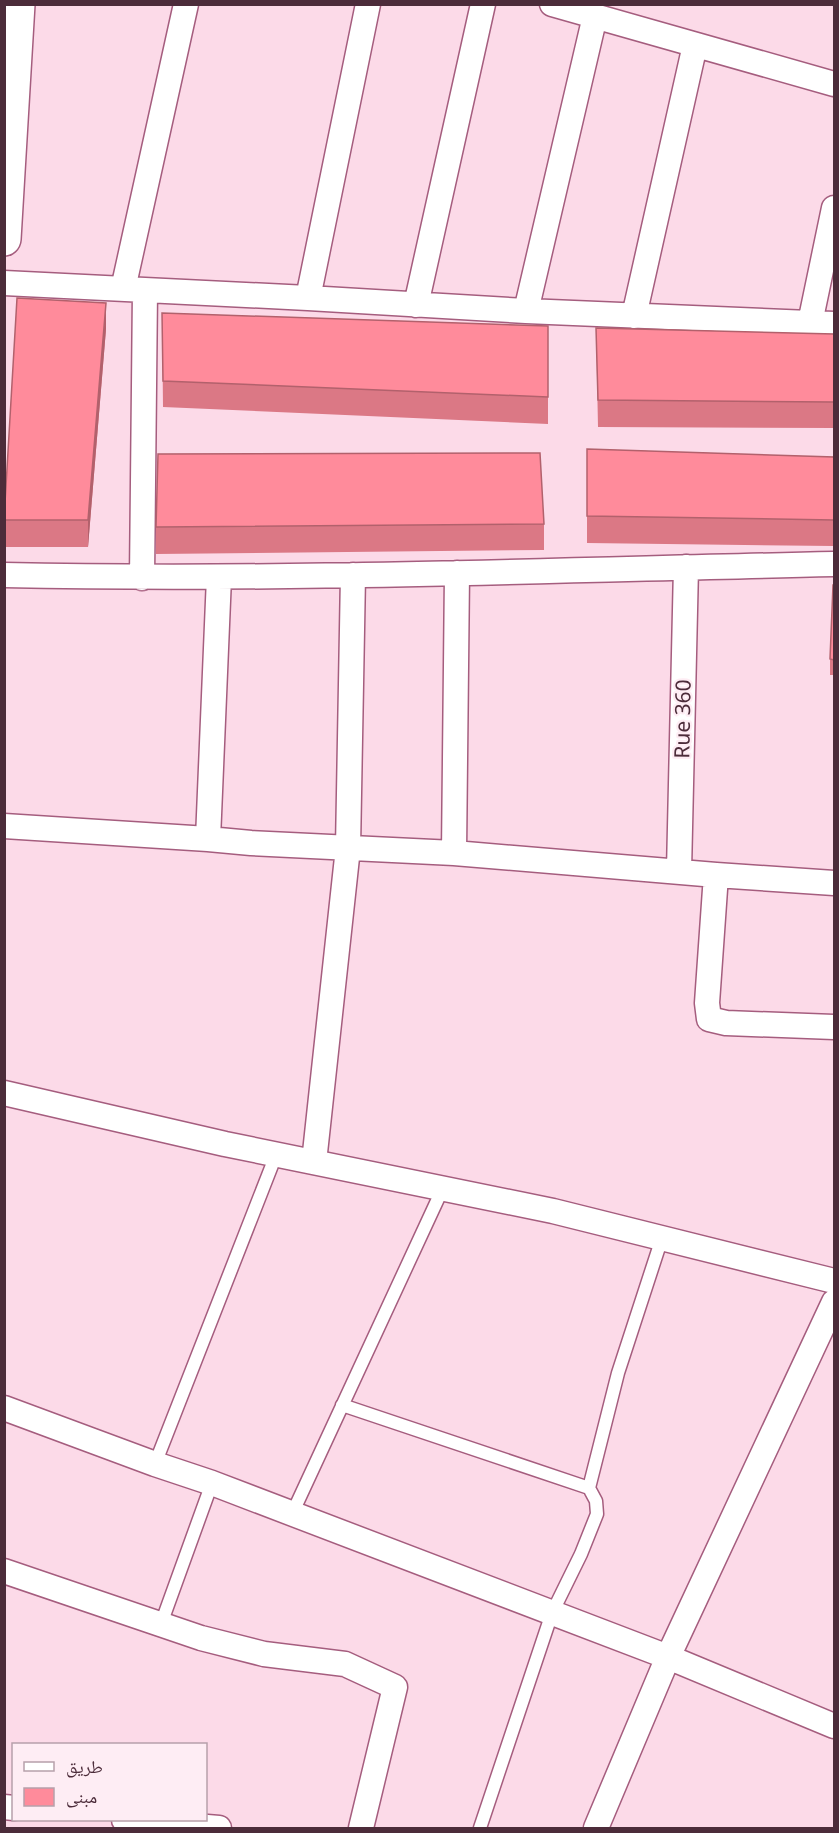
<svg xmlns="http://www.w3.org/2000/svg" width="839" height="1833" font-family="'Noto Sans','Noto Naskh Arabic',sans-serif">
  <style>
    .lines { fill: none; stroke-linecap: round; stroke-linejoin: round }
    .service-casing { stroke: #a55d7e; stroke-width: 15 }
    .minor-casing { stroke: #a55d7e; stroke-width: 27 }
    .secondary-casing { stroke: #a55d7e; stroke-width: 36 }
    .service { stroke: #fff; stroke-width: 12 }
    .minor { stroke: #fff; stroke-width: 24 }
    .secondary { stroke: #fff; stroke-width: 33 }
    .wall { fill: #db7885 }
    .shaded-wall { fill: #b2616c }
    .building { fill: #ff8b9b; stroke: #b2616c; stroke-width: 1.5 }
    .labels { text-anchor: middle; stroke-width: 4.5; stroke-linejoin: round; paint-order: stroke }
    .street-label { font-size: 21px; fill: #4c2c3a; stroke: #feedf4 }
  </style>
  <rect width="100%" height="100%" fill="#fcdae8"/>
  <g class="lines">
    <g class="service-casing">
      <path id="service" d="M342,1405L589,1488L618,1373L662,1238
        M155,1464L276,1155
        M292,1514L443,1188
        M161,1624L212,1483
        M480,1828L552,1613L581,1554L597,1514L596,1501L589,1488"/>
    </g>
    <g class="minor-casing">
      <path id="minor" d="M552,4L834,84
        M4,283L308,298L526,311L834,324
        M123,289L186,4
        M308,298L368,4
        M416,305L483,4
        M526,311L595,16
        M634,316L695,45
        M810,323L834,208
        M4,575C281,581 558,570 834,564
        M142,578L145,290
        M4,826L208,839L251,843L454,853L716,875L834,883
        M208,839L219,577
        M454,853L457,573
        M679,871L686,567
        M716,875L707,1003L709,1019L726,1023L834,1027
        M4,1093L225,1144L553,1211L834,1281
        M314,1162L348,848L353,575
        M4,1408L155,1464L212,1483L668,1657L834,1726
        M4,1571L201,1638L264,1654L345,1664L395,1687L361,1828
        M4,1807L14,1808
        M124,1820L219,1828
        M596,1828L668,1657L834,1302"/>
    </g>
    <g class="secondary-casing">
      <path id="secondary" d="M4,239L18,4"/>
    </g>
    <use href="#service" class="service"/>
    <use href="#minor" class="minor"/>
    <use href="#secondary" class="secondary"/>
  </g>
  <path class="wall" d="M162,313L548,326V424L163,407Z
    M596,328L834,334V428L598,427Z
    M106,329L88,547H4V519Z
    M587,449L834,457V546L587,543Z
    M544,524V550L156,554V527Z
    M834,585V675H830V659Z"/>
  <path class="shaded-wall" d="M106,303V329L88,547V520Z"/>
  <path class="building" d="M17,298L106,303L88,520H4Z
    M162,313L548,326V397L163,381Z
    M596,328L834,334V402L598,400Z
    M587,449L834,457V520L587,516Z
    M540,453L544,524L156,527L158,454Z
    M833,585H834V660L830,659Z"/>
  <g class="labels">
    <g class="street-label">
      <text transform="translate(683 719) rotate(-89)" y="7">Rue 360</text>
    </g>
  </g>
  <rect width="839" height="1833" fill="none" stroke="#4c2c3a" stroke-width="12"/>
  <rect x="12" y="1743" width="195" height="78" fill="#feedf4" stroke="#b7a0aa" stroke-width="1.5"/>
  <rect x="24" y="1762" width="30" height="9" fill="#ffffff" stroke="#b7a0aa" stroke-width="1.5"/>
  <text x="66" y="1773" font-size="18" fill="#4c2c3a">طريق</text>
  <rect x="24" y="1788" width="30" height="18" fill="#ff8b9b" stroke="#b7a0aa" stroke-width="1.5"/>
  <text x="66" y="1803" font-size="18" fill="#4c2c3a">مبنى</text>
</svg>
